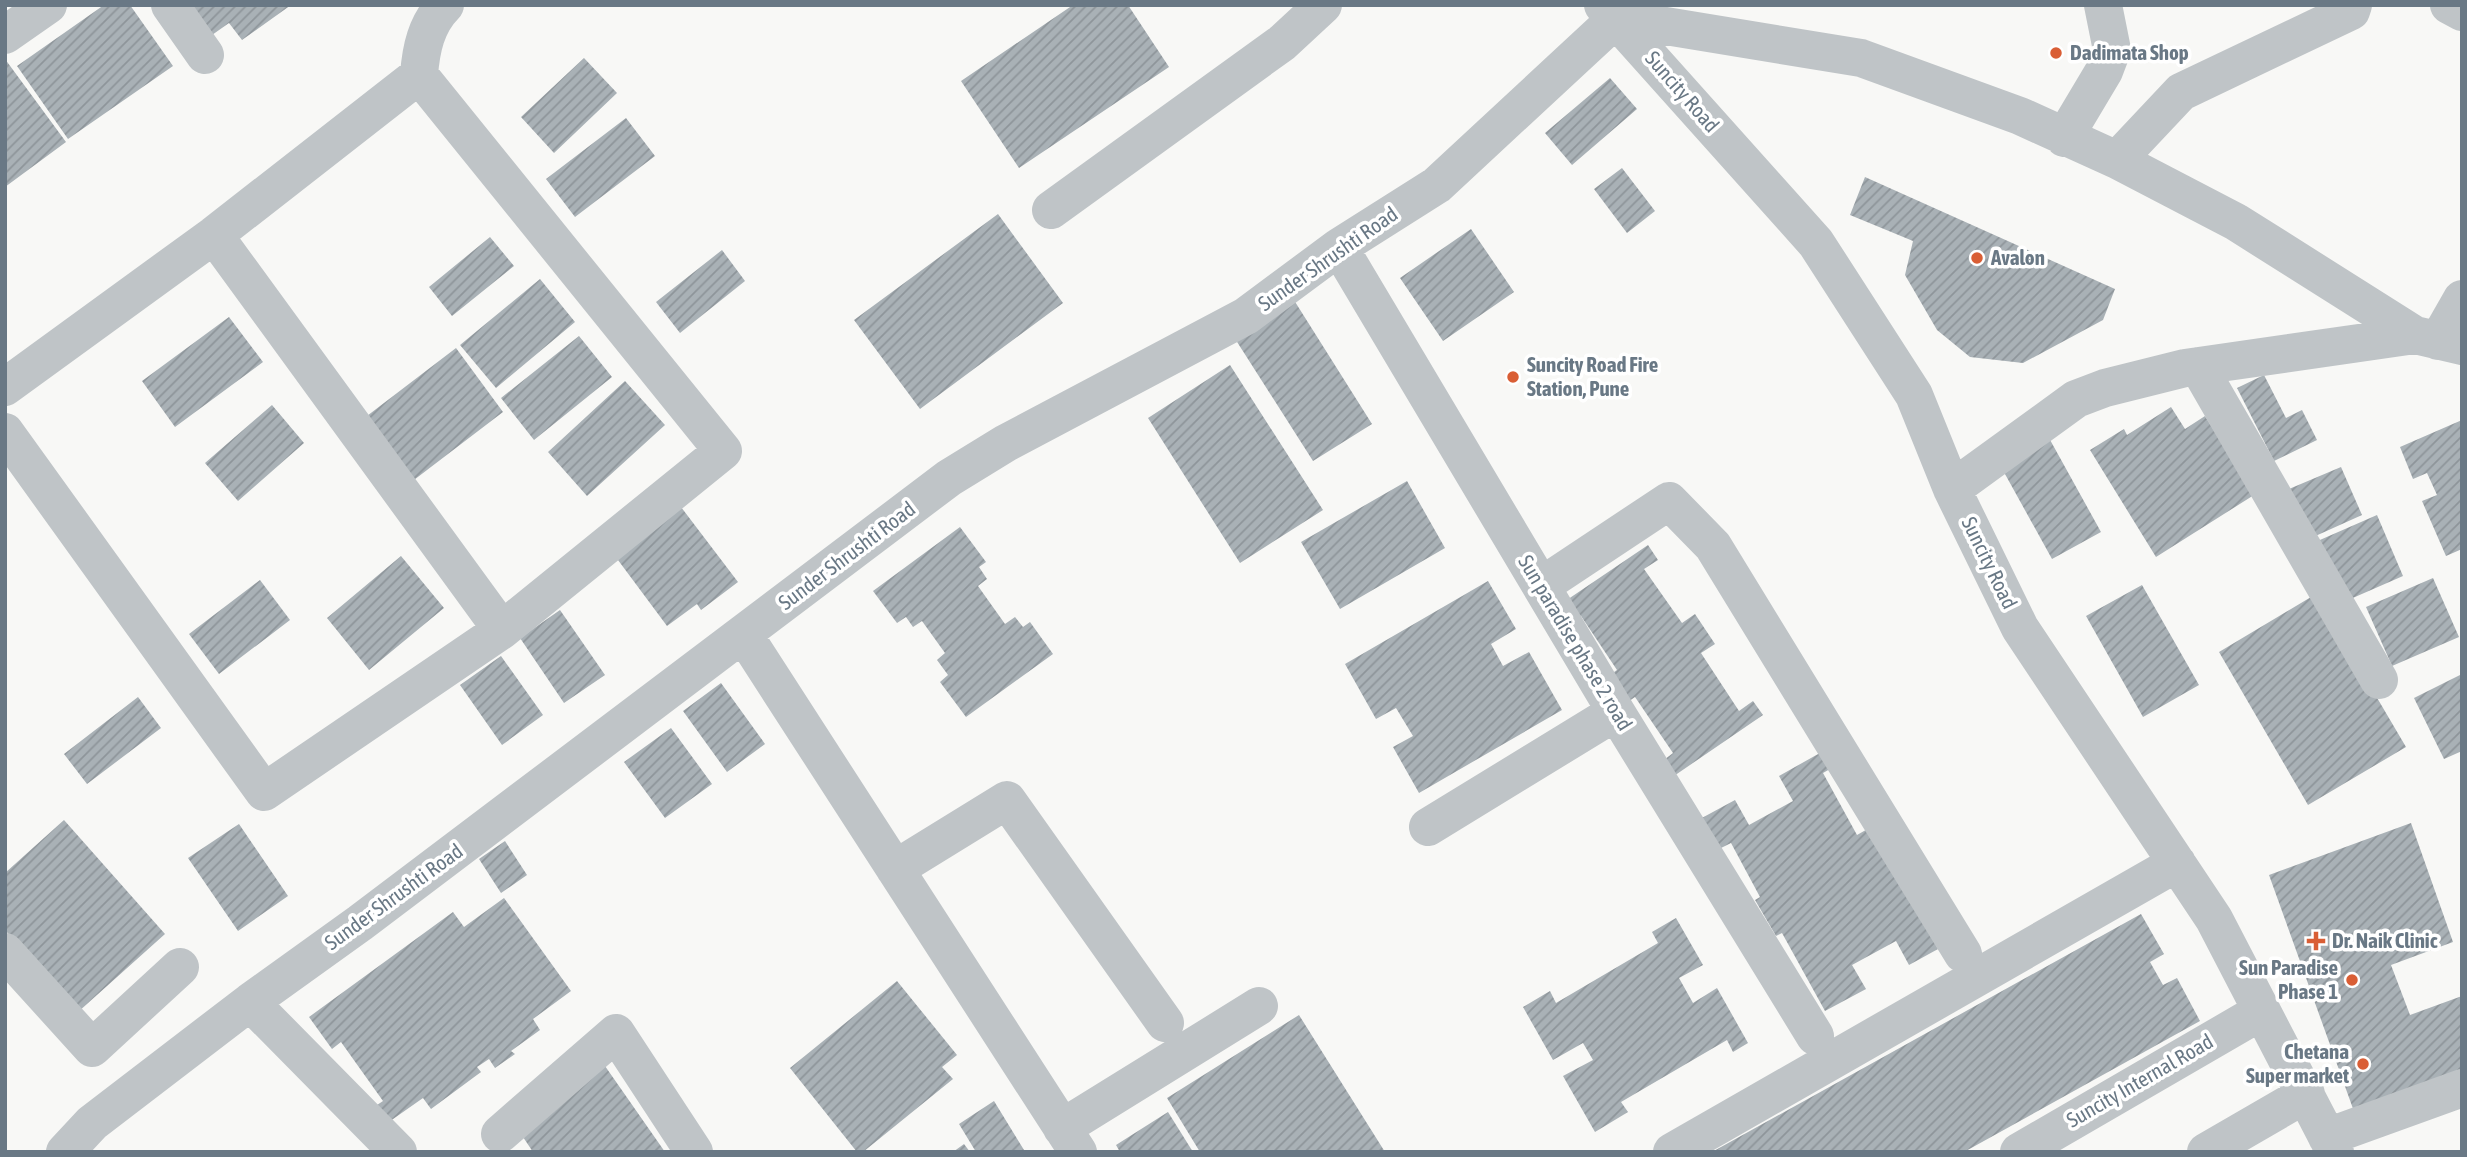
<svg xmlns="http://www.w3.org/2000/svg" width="2467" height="1157" font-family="'Asap Condensed',sans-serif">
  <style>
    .building { fill: url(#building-hatch) }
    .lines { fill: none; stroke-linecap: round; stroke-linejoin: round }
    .minor { stroke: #bfc4c7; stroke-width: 38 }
    .poi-dot { fill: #d95e35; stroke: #fff; stroke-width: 2.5 }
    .labels { text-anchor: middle; stroke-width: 7; stroke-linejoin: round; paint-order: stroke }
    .poi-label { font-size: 21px; font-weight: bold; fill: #697885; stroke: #fff; text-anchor: start }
    .street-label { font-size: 21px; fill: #697885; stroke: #fff }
  </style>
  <defs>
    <pattern id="building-hatch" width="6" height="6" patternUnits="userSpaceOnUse" patternTransform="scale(1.75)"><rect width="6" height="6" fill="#a9b1b6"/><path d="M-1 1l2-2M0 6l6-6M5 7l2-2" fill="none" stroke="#8e959a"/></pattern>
  </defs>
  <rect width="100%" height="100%" fill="#f8f8f6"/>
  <path class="building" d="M104,5H130L173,66L68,139L17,66Z
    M192,5H291L242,40L229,23L212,35Z
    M1073,5H1128L1169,67L1019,168L961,81Z
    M584,58L617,93L554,153L521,117Z
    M5,59L66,142L5,187Z
    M1610,78L1637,109L1572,165L1545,133Z
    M626,118L655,156L575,217L546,179Z
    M1622,168L1655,211L1627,233L1594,189Z
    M1865,177L2115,289L2103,320L2023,363L1970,357L1937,330L1905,275L1913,241L1850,215Z
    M998,214L1063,303L920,409L854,320Z
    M1471,229L1514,292L1443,341L1400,278Z
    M490,237L514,266L452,316L429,287Z
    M722,250L745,281L680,333L656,302Z
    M540,279L575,322L496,388L460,345Z
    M1292,297L1372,424L1313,461L1232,334Z
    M229,317L263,362L175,427L142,381Z
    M579,336L612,377L534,440L501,398Z
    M456,348L503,412L410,483L363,419Z
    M1230,365L1323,510L1240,563L1148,418Z
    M2264,375L2286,418L2302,410L2317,440L2274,461L2237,388Z
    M625,381L665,425L587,496L548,452Z
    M272,405L304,443L238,501L205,463Z
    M2171,407L2185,429L2205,416L2254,495L2156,557L2090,450L2124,429L2127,435Z
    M2462,420V549L2446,556L2422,501L2437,495L2427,473L2413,479L2400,447Z
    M2049,438L2101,532L2052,559L2000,465Z
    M2341,467L2362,515L2311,538L2289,489Z
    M1407,481L1445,548L1340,609L1301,542Z
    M681,507L738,582L701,610L697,604L667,626L615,556Z
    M2377,515L2403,576L2339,604L2313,543Z
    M960,527L986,562L979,567L987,579L978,586L1005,624L1015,617L1023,627L1030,622L1053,654L966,717L940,682L948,675L937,660L945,653L922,621L913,627L906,617L897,623L873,591Z
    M1648,545L1658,560L1644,569L1682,623L1695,614L1715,644L1701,653L1739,711L1753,701L1763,715L1671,778L1660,763L1673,753L1635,697L1622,706L1604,679L1617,670L1581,616L1555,608Z
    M401,556L444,608L369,670L327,618Z
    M2433,578L2459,637L2392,666L2366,607Z
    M260,580L290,620L219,674L189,634Z
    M1488,581L1516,629L1491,644L1503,666L1529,652L1562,710L1419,793L1393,747L1413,736L1396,708L1376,719L1345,664Z
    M2142,585L2199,685L2143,717L2086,616Z
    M2316,594L2406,747L2308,805L2219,652Z
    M560,610L605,675L564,703L520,638Z
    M501,656L543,715L502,745L460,685Z
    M2462,674V751L2444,759L2414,698Z
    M721,683L765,744L727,772L683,711Z
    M138,697L161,728L87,784L64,754Z
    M671,728L712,784L665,818L624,762Z
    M1827,749L1837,765L1823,773L1857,835L1871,827L1938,949L1909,965L1896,941L1852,965L1866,989L1825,1011L1782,933L1776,936L1755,900L1760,897L1731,843L1717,850L1700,819L1735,800L1749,825L1793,801L1779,776Z
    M64,820L165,934L78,1012L5,930V873Z
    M2411,823L2453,942L2391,965L2410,1015L2462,996V1079L2356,1117L2269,875Z
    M239,824L288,896L238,931L188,858Z
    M505,841L527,875L501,893L479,859Z
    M504,898L571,991L533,1019L540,1030L511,1051L515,1054L495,1068L489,1059L477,1067L481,1072L431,1109L423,1098L386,1124L374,1107L383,1101L341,1042L332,1049L309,1017L453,912L464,927Z
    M2141,914L2164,954L2150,962L2163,985L2177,978L2200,1021L1964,1152H1712Z
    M1676,918L1703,965L1679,978L1693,1003L1717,988L1748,1043L1733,1052L1727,1040L1621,1102L1628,1112L1595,1132L1563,1076L1593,1060L1583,1043L1553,1060L1523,1007L1550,991L1556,1003L1658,943L1652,932Z
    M897,981L957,1055L942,1067L953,1079L863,1152H857L790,1068Z
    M1299,1015L1385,1152H1200L1167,1098Z
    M605,1066L665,1152H533L517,1128Z
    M994,1101L1024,1150L1021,1152H976L959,1124Z
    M1168,1112L1193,1152H1120L1116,1145Z
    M964,1144L970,1152H953Z"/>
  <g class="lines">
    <path class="minor" d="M170,5L205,55
      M1603,5L1816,243L1914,395L1952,489L2020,628L2214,919L2335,1152
      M2449,5L2462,12
      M1617,18L1861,58L2020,116L2117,160L2236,222L2415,335L2462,346
      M5,35L48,5
      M2064,138L2104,71L2112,50L2103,5
      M2117,160L2181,92L2351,11L2353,5
      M1051,210L1282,43L1323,5
      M214,235L502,630
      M1339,247L1616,712L1815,1036
      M2438,341L2462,299
      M2198,366L2379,680
      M5,387L214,235L419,75
      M5,432L264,792L502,630L723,451L419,75C421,49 426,24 445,5
      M1952,489L2076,399L2105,388L2185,368L2415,335
      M1541,586L1669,501L1713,546L1963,954
      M744,635L1078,1152
      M1428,827L1616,712
      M895,869L1007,800L1165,1023
      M5,952L92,1048L180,967
      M250,1002L398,1152
      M1062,1128L1259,1006
      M500,1134L616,1033L694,1152
      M2327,1137L2462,1088
      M65,1152L92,1123L250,1002L360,923L949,478L1006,443L1246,316L1339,247L1437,185L1617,18
      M1672,1152L2177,863
      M2019,1152L2262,1011
      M2206,1152L2306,1094"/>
  </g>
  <g class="poi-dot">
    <circle cx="2056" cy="53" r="7"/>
    <circle cx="1977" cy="258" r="7"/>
    <circle cx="1513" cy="377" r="7"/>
    <path d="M2312.5 930.5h7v7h7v7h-7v7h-7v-7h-7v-7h7z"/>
    <circle cx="2352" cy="980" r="7"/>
    <circle cx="2363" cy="1064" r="7"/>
  </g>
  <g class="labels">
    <g class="poi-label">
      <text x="2070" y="60">Dadimata Shop</text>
      <text x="1991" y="265">Avalon</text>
      <text x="1527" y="372">Suncity Road Fire<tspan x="1527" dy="24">Station, Pune</tspan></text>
      <text x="2332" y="948">Dr. Naik Clinic</text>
      <text x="2338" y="975" text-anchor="end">Sun Paradise<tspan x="2338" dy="24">Phase 1</tspan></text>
      <text x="2349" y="1059" text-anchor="end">Chetana<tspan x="2349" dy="24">Super market</tspan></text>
    </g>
    <g class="street-label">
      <text transform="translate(1682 92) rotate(49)" y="7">Suncity Road</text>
      <text transform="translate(1328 259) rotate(-35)" y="7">Sunder Shrushti Road</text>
      <text transform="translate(847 556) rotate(-37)" y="7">Sunder Shrushti Road</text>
      <text transform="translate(1989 563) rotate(64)" y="7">Suncity Road</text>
      <text transform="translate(1575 643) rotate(59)" y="7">Sun paradise phase 2 road</text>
      <text transform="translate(394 897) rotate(-36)" y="7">Sunder Shrushti Road</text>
      <text transform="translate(2140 1081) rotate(-30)" y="7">Suncity Internal Road</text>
    </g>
  </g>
  <rect width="2467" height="1157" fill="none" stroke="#697885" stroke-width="14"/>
</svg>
